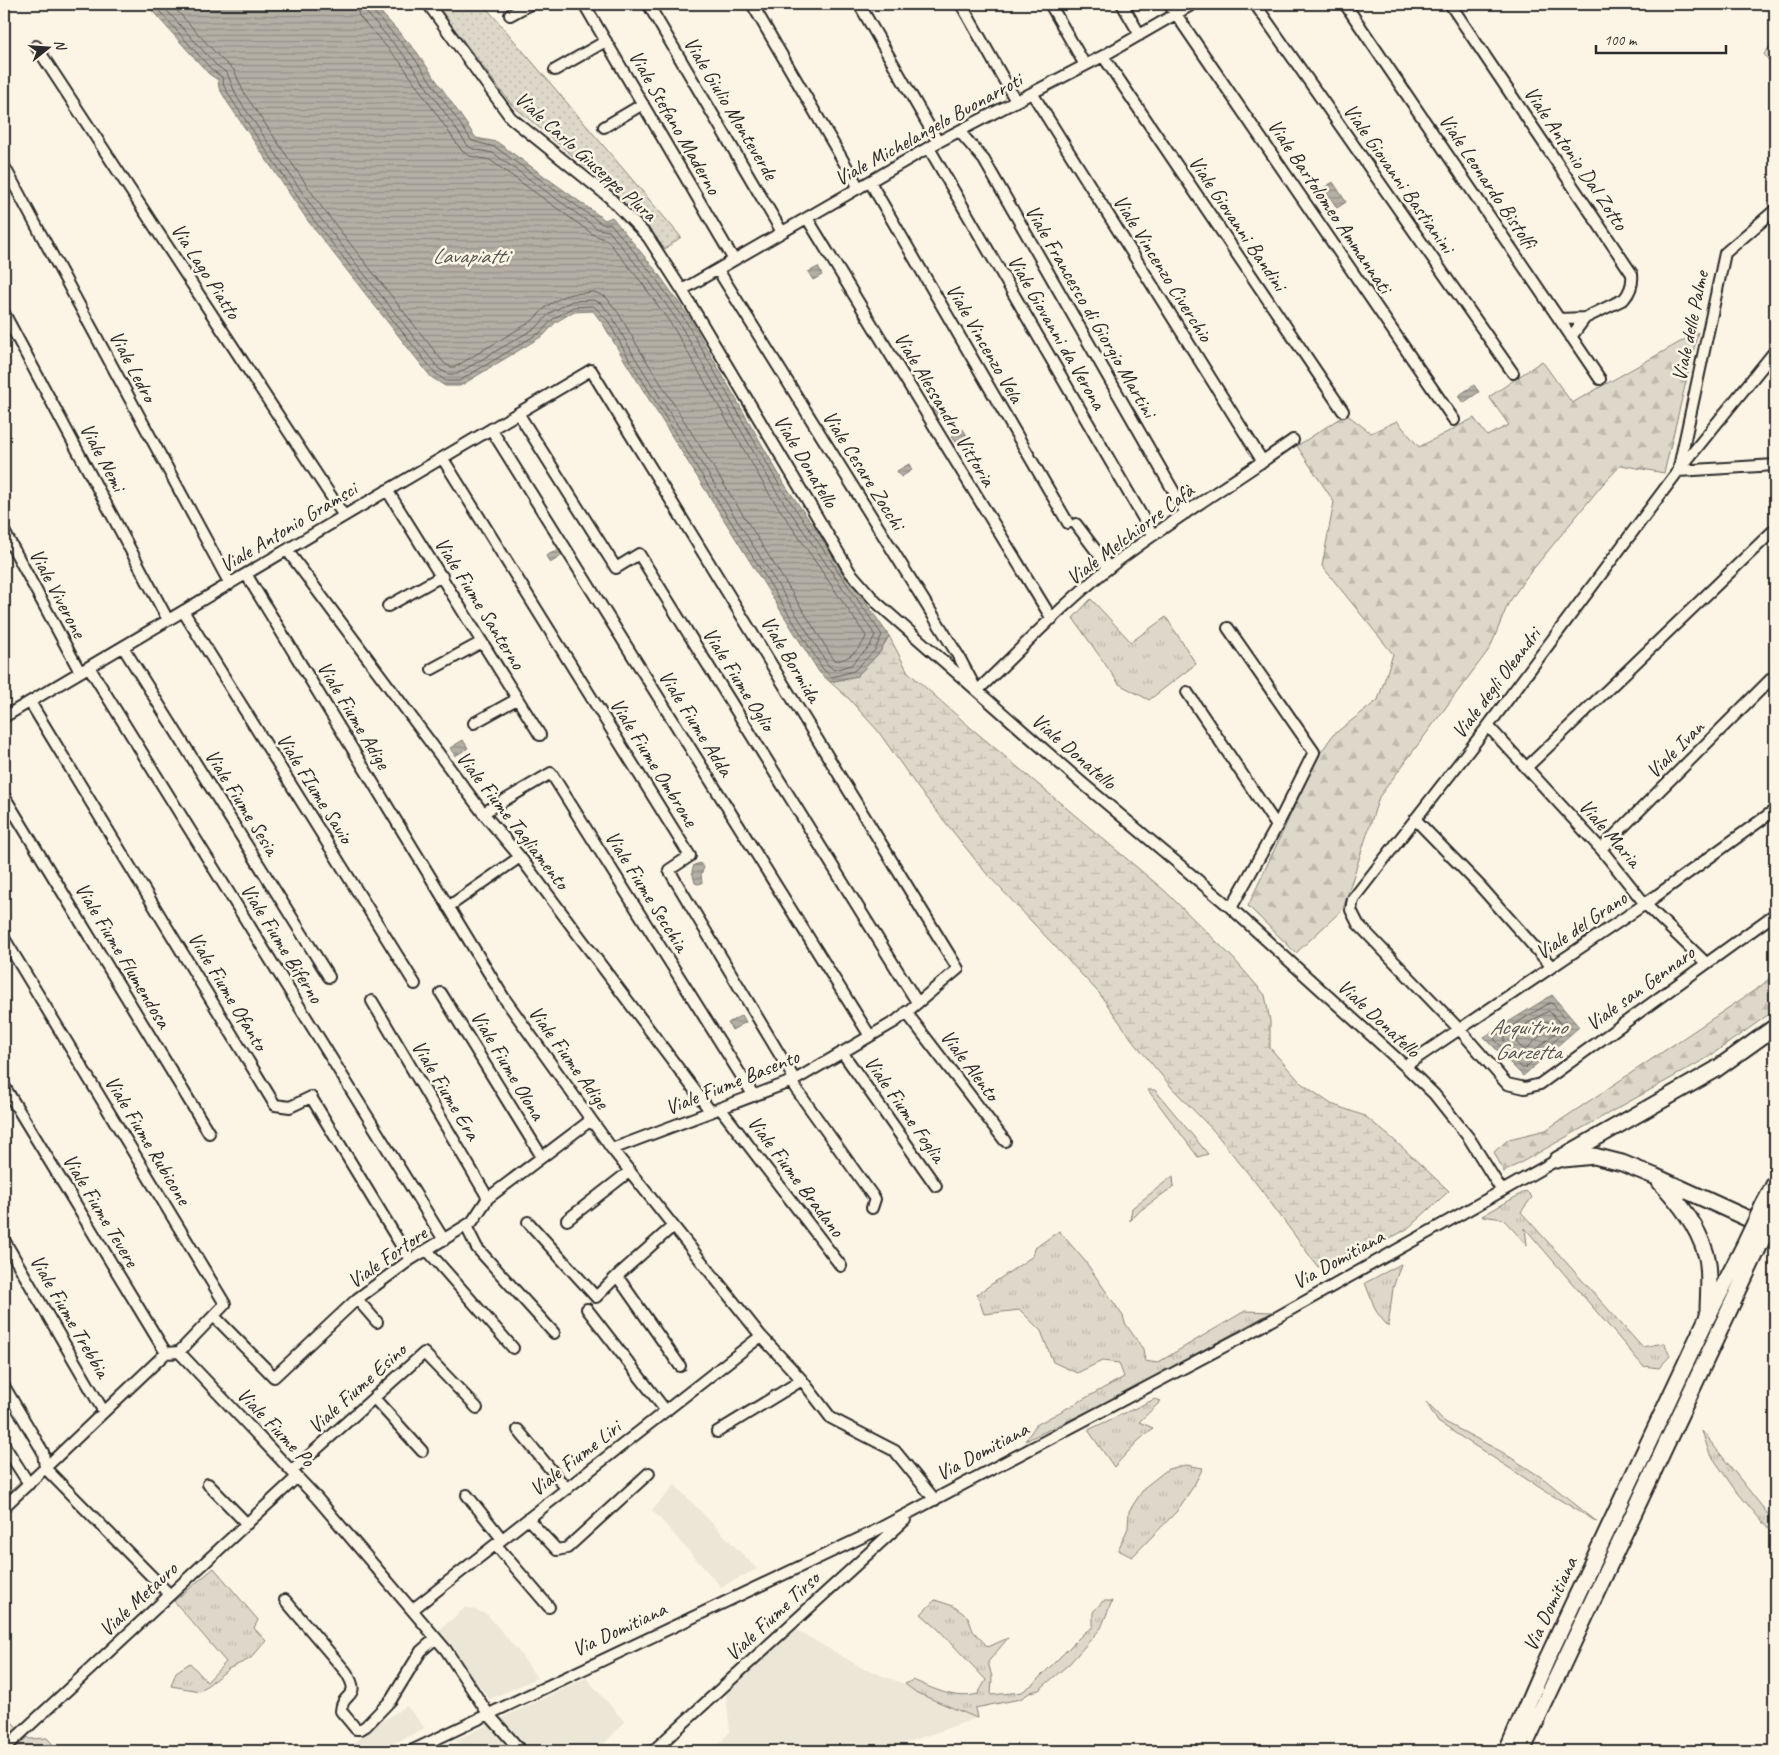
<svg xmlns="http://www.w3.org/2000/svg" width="1779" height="1755" font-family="Caveat,sans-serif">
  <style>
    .built { fill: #ece6d7 }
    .grass { fill: url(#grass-tufts); stroke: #84827a }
    .forest { fill: url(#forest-firs); stroke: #84827a }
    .wetland { fill: url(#wetland-marsh); stroke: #84827a }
    .park { fill: url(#park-dots); stroke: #84827a }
    .water { fill: url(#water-rules); stroke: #7d7b74 }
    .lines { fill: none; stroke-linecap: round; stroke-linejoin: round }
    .shore { stroke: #62605c; stroke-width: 1 }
    .minor-casing { stroke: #2b2b2b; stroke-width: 14 }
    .highway-casing { stroke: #2b2b2b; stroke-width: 19 }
    .minor { stroke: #fcf5e5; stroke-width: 10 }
    .highway { stroke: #fcf5e5; stroke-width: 15 }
    .highway-bridge-casing { stroke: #2b2b2b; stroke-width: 19; stroke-linecap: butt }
    .highway-bridge { stroke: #fcf5e5; stroke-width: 15 }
    .labels { text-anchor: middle; stroke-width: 5; stroke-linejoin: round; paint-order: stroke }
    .street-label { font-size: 21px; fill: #2b2b2b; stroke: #fcf5e5 }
    .water-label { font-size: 22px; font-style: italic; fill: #545350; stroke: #fcf5e5 }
  </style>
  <defs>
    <pattern id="grass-tufts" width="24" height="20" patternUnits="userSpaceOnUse" patternTransform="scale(1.25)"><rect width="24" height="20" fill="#ded8ca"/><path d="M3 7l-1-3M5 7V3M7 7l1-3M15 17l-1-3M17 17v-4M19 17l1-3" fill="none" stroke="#bfbaae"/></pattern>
    <pattern id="forest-firs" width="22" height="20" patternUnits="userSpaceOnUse" patternTransform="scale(1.25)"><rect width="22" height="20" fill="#ded8ca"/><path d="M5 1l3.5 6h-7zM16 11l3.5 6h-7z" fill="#bfbaae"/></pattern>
    <pattern id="wetland-marsh" width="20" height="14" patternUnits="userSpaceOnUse" patternTransform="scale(1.25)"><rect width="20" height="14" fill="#ded8ca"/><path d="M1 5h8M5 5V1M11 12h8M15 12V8" fill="none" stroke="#bfbaae"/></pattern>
    <pattern id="park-dots" width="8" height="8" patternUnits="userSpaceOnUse" patternTransform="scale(1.25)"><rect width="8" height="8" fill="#ded8ca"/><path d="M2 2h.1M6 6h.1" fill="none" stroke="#bfbaae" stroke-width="1.8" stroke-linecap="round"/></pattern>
    <pattern id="water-rules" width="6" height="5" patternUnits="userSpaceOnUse" patternTransform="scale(1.25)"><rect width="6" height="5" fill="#b4b0a5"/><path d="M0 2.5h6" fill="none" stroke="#938f87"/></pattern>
  </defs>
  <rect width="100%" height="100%" fill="#fcf5e5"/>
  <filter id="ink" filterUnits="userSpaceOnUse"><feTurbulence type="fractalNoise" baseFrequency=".02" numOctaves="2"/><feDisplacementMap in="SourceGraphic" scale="10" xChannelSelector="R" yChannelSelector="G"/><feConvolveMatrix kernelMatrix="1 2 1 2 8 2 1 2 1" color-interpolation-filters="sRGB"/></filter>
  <g filter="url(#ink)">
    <path class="built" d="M675,1485L757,1569L721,1587L652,1510Z
      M466,1607L487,1614L519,1652L537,1678L490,1699L437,1632Z
      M795,1629L864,1669L905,1684L917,1693L977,1718L883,1751H712L730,1732L726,1693Z
      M586,1678L625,1722L597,1751H467L456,1740Z
      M407,1706L425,1728L379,1751H345L377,1724Z"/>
    <path class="grass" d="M1775,40V69L1764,54Z
      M1091,599L1131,642L1166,617L1196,664L1149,700L1119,684L1073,618Z
      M1148,1090H1155L1208,1154L1198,1157Z
      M1173,1176L1174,1186L1141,1210L1130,1221L1132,1208Z
      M1526,1191L1532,1197L1521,1212L1642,1347L1664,1343L1670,1356L1659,1368L1643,1366L1525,1228L1527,1245L1503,1219L1482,1216Z
      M1059,1231L1085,1261L1123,1316L1125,1323L1143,1349L1145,1361L1157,1363L1245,1311L1272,1312L1112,1400L1025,1441L1036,1425L1124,1377L1119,1363L1102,1361L1077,1373L1053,1362L1041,1331L1020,1310L984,1314L977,1294L1033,1256L1035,1248Z
      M1401,1264L1393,1288L1388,1327L1376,1311L1365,1283Z
      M1155,1399L1161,1401L1139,1422L1153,1428L1137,1442L1114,1467L1088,1430Z
      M1426,1402L1445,1422L1502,1452L1544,1479L1597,1522L1545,1491L1438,1422Z
      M1702,1431L1775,1523V1537L1733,1487L1709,1452Z
      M1186,1465L1203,1468L1193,1487L1177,1511L1132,1557L1118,1550L1128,1528L1129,1511L1145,1487L1168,1469Z
      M214,1568L258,1620L254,1628L266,1641L250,1659L230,1668L200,1691L171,1686L176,1672L190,1663L207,1682L226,1662L174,1601Z
      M935,1600L953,1606L968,1617L973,1631L988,1647L1008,1638L988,1662L992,1677L991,1695L1022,1692L1033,1684L1084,1633L1093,1627V1612L1103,1601H1112L1101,1628L1070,1663L1039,1690L1031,1692L1020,1699L975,1708L977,1718L917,1693L905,1684L913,1680C934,1689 955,1700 978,1694L986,1680L938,1629L921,1614Z
      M4,1714L29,1739L47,1738L59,1751H4Z"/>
    <path class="forest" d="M1698,332L1664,473L1621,465L1602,485L1525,579L1508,604L1490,648L1379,797L1343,909L1296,953L1248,906L1317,758L1333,735L1378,700L1393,654L1322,566L1334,502L1297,446L1346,414L1371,433L1397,421L1419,447L1474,418L1487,436L1509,425L1489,397L1542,361L1572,403Z
      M1775,973V1010L1707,1058L1504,1172L1494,1152L1509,1139L1546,1130L1761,986Z"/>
    <path class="wetland" d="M889,636L908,672L971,728L1165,891L1233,958L1265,995L1270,1021V1048L1301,1083L1331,1104L1365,1116L1394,1140L1449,1191L1407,1229L1349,1261L1318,1267L1259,1187L1213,1130L1172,1088L1133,1041L1099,993L986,873L918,788L878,731L849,699L830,682L857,676L879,653Z"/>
    <path class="park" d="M436,4H483L681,237L665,249L611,188L511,104Z"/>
    <path class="water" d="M146,4H371L376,7L416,51L476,138L497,142L605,220L612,217L657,272L689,317L785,485L889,636L879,653L857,676L830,682L819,672L625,361L603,324L593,311L573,312L556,322L544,335L460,386H445L431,377L308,221L228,103L219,88L218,80L209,74Z
      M1333,182L1346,202L1337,208L1324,188Z
      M818,267L822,275L813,280L808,272Z
      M1474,385L1479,392L1463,403L1458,396Z
      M938,404L943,405L945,410L936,415L933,414L932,409Z
      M963,429L967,436L956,442L952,436Z
      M909,464L912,470L901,477L897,471Z
      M559,549L563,555L550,563L546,556Z
      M463,740L468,748L455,756L450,748Z
      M700,863L704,868L701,874L702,883L698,884L695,883L692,871L694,865Z
      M1552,995L1579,1027L1523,1076L1484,1037Z
      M742,1015L746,1022L732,1030L728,1023Z"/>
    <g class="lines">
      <path class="shore" d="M153,4L212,70L222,77L224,86L232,100L312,218L435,373L446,381H459L541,332L553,319L573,307L592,306L596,308L608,321L629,359L823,669L832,677L854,671L875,650L882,635L781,488L685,320L653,275L611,224H602L495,147L472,141L412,55L371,9L370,4
        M161,4L216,65L227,73L237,97L317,214L439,369L448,374H457L537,327L550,313L572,301L593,300L601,303L613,318L634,356L828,665L834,670L851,665L870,646L875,635L776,491L679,323L648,279L609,231L598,229L493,153L473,149L468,146L407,59L366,12L363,4
        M171,4L221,59L234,70L244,93L323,209L444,363L450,367H455L532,321L547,306L564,296L572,294L594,292L606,297L619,314L641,352L834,660C846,663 863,647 866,636L770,495L673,327L642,283L607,240L594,235L490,160L470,156L462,151L401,63L359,16L356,4
        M1550,1003L1553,1004L1570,1027L1525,1068H1522L1495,1040L1494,1037Z
        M1549,1011L1561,1024L1562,1027L1525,1059H1522L1504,1041V1038Z
        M1547,1021L1551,1023V1026L1526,1049H1523L1516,1042L1517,1039Z"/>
      <g class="minor-casing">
        <path id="minor" d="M428,4L511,118L609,197L648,237L682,290L850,572L876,602L1081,782L1231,908L1405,1066L1434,1094L1469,1138L1502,1191
          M584,4L734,260
          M648,4L782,232
          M752,4L859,188
          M859,4L938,142
          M961,4L1016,101
          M1050,4L1085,65
          M1122,4L1140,35
          M1169,4L1454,420
          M1255,4L1513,373
          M1345,4L1600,379
          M1450,4L1632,274C1633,283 1630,292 1624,299L1585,318
          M510,15L530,4
          M36,46L344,516
          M1103,56L1343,411
          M555,70L606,41
          M1032,93L1263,462
          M604,127L643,104
          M959,131L984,160L1186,513
          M929,148L1153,535
          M4,166L230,584
          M870,182L1068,523
          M807,218L1052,619
          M718,270L959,657L977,691C1021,649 1063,604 1111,566C1169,521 1233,483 1293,440
          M682,290L938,142L1103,56L1193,4
          M4,313L168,620
          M1559,319L1585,318L1571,337
          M1775,351L1678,471L1488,726L1353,899L1351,910L1358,924L1460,1030L1507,1084L1525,1088L1540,1084L1775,914
          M518,413L616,568L639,554L917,1002
          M491,429L870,1036
          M443,459L690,856L669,870L795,1080
          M1679,467L1725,253L1775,210
          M1678,471L1775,465
          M387,490L540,735
          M1076,524L1109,568
          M4,531L80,672
          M287,550L483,813L520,857L711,1112
          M246,574L504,998L612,1149L761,1336L802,1380L831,1418L895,1451L935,1500
          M388,606L442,576
          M183,611L415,984
          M1228,628L1314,752L1277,826L1231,908
          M123,647L329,977
          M89,667L444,1240
          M432,669L482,642
          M1187,692L1277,826
          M30,702L275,1105L290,1107L311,1097L410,1260
          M4,717L591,370L958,969L896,1021L795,1080L612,1149
          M474,723L517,699
          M1488,726L1601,849L1645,904L1706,963
          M1526,768L1775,529
          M4,796L209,1133
          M483,813L551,773L754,1096
          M1415,819L1481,887L1552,967
          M1601,849L1775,675
          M448,907L520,857
          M4,938L225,1304L179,1352
          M441,993L542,1157
          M372,1001L488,1198
          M906,1012L1005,1141
          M842,1052L936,1186
          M1405,1066L1645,904L1775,810
          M791,1082L875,1199L872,1208
          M4,1086L166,1353
          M720,1108L841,1266
          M567,1220L630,1171
          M528,1222L596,1297L617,1276L673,1226
          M466,1226L477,1248L554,1333
          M4,1240L104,1412
          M427,1250L513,1348
          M617,1276L680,1366
          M357,1299L377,1322
          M587,1309L666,1411
          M214,1316L274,1377L357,1299L410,1260L472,1222L488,1198L591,1120
          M4,1386L43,1452L45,1468L170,1595
          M374,1398L422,1451
          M518,1430L567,1489
          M717,1432L802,1380
          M4,1445L29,1484
          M292,1471L424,1353L477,1408
          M208,1484L247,1524
          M467,1495L502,1539
          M4,1507L166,1353L179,1352L316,1497L446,1650L489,1715L521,1751
          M528,1519L557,1550L567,1548L649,1473
          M496,1545L549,1607
          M285,1600L346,1672C363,1699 342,1691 341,1711L356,1729H361L366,1726L391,1700L421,1651L436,1638
          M412,1610L761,1336
          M4,1749L297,1477
          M411,1751L873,1532L1240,1338L1557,1160
          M653,1751L905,1520"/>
      </g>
      <g class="highway-casing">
        <path id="highway" d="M1564,1159L1594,1156L1622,1163L1654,1176L1775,1231
          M1557,1160L1715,1070L1775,1027
          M1660,1182C1680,1203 1697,1225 1706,1254C1711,1270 1708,1295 1708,1312
          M1763,1206L1775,1183
          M1507,1751L1547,1659L1707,1318L1743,1248
          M1522,1751L1756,1253"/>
      </g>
      <use href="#minor" class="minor"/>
      <use href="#highway" class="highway"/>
      <g class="highway-bridge-casing">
        <path id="highway-bridge" d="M1743,1248L1763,1206
          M1756,1253L1775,1211"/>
      </g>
      <use href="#highway-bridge" class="highway-bridge"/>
    </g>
  </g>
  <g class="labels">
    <g class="street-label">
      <text transform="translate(731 108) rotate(59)" y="7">Viale Giulio Monteverde</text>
      <text transform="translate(675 122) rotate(60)" y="7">Viale Stefano Maderno</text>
      <text transform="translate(928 129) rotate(-29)" y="7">Viale Michelangelo Buonarroti</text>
      <text transform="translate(586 156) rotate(42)" y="7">Viale Carlo Giuseppe Plura</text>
      <text transform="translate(1576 158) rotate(56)" y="7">Viale Antonio Dal Zotto</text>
      <text transform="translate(1399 178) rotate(55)" y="7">Viale Giovanni Bastianini</text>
      <text transform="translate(1488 181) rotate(56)" y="7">Viale Leonardo Bistolfi</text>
      <text transform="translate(1330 206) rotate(56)" y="7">Viale Bartolomeo Ammannati</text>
      <text transform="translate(1238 223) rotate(56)" y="7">Viale Giovanni Bandini</text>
      <text transform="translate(1163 268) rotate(58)" y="7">Viale Vincenzo Civerchio</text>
      <text transform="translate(206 271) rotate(57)" y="7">Via Lago Piatto</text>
      <text transform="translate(1091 311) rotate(60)" y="7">Viale Francesco di Giorgio Martini</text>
      <text transform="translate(1690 326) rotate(-78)" y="7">Viale delle Palme</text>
      <text transform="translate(1057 332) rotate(60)" y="7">Viale Giovanni da Verona</text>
      <text transform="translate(985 343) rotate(60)" y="7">Viale Vincenzo Vela</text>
      <text transform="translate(133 366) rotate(62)" y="7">Viale Ledro</text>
      <text transform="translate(945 409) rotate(59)" y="7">Viale Alessandro Vittoria</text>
      <text transform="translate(103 457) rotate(62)" y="7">Viale Nemi</text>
      <text transform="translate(806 461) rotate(59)" y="7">Viale Donatello</text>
      <text transform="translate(864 470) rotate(58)" y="7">Viale Cesare Zocchi</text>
      <text transform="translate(288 527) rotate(-31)" y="7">Viale Antonio Gramsci</text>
      <text transform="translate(1130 534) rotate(-37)" y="7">Viale Melchiorre Cafà</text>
      <text transform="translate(58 593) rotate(62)" y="7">Viale Viverone</text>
      <text transform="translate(480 603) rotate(58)" y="7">Viale Fiume Santerno</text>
      <text transform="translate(791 659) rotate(59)" y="7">Viale Bormida</text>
      <text transform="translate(739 679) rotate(58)" y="7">Viale Fiume Oglio</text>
      <text transform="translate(1496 683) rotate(-53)" y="7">Viale degli Oleandri</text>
      <text transform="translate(354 715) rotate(59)" y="7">Viale Fiume Adige</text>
      <text transform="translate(696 723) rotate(58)" y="7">Viale Fiume Adda</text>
      <text transform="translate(1675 749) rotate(-45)" y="7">Viale Ivan</text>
      <text transform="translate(1074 751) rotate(41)" y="7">Viale Donatello</text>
      <text transform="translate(654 762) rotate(58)" y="7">Viale Fiume Ombrone</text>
      <text transform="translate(315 788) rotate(58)" y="7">Viale FIume Savio</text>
      <text transform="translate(242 802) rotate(58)" y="7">Viale Fiume Sesia</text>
      <text transform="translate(513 820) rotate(52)" y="7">Viale Fiume Tagliamento</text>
      <text transform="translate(1610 833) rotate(49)" y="7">Viale Maria</text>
      <text transform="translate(647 891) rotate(58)" y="7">Viale Fiume Secchia</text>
      <text transform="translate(1581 925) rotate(-34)" y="7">Viale del Grano</text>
      <text transform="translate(282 943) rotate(58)" y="7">Viale Fiume Biferno</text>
      <text transform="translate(123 955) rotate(59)" y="7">Viale Fiume Flumendosa</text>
      <text transform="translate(1640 988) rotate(-36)" y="7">Viale san Gennaro</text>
      <text transform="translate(228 991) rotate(59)" y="7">Viale Fiume Ofanto</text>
      <text transform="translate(1379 1018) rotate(43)" y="7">Viale Donatello</text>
      <text transform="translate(569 1057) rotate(54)" y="7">Viale Fiume Adige</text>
      <text transform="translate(508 1065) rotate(59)" y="7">Viale Fiume Olona</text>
      <text transform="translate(970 1065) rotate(53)" y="7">Viale Alento</text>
      <text transform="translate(732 1082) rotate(-22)" y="7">Viale Fiume Basento</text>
      <text transform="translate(446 1090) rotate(59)" y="7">Viale Fiume Era</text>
      <text transform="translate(905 1109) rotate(55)" y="7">Viale Fiume Foglia</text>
      <text transform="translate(148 1140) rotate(59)" y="7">Viale Fiume Rubicone</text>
      <text transform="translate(796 1176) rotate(53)" y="7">Viale Fiume Bradano</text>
      <text transform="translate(101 1210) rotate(59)" y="7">Viale Fiume Tevere</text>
      <text transform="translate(387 1257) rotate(-35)" y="7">Viale Fortore</text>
      <text transform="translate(1338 1259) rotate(-29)" y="7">Via Domitiana</text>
      <text transform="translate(70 1316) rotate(60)" y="7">Viale Fiume Trebbia</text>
      <text transform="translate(357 1388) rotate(-42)" y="7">Viale Fiume Esino</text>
      <text transform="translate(276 1427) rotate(46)" y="7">Viale Fiume Po</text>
      <text transform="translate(982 1451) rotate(-28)" y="7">Via Domitiana</text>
      <text transform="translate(575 1458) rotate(-38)" y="7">Viale Fiume Liri</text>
      <text transform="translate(138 1599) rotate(-43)" y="7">Viale Metauro</text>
      <text transform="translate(1550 1604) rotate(-65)" y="7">Via Domitiana</text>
      <text transform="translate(772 1616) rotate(-43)" y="7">Viale Fiume Tirso</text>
      <text transform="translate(619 1629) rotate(-25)" y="7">Via Domitiana</text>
    </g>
    <g class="water-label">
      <text x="470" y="263">Lavapiatti</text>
      <text x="1528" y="1034">Acquitrino<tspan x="1528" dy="25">Garzetta</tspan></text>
    </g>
  </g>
  <rect width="1779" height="1755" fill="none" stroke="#fcf5e5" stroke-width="20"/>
  <rect x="10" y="10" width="1759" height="1735" fill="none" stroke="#2b2b2b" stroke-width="2" filter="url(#ink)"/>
  <g transform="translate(48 48) rotate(73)" stroke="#fcf5e5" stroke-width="4" paint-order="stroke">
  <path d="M0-4L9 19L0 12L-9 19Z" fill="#2b2b2b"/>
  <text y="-8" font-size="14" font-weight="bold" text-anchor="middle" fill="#2b2b2b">N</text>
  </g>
  <path d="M1596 45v8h130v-8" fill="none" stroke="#2b2b2b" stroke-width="2.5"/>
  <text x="1604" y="45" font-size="15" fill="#2b2b2b" stroke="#fcf5e5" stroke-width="4" paint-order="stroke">100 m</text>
</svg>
